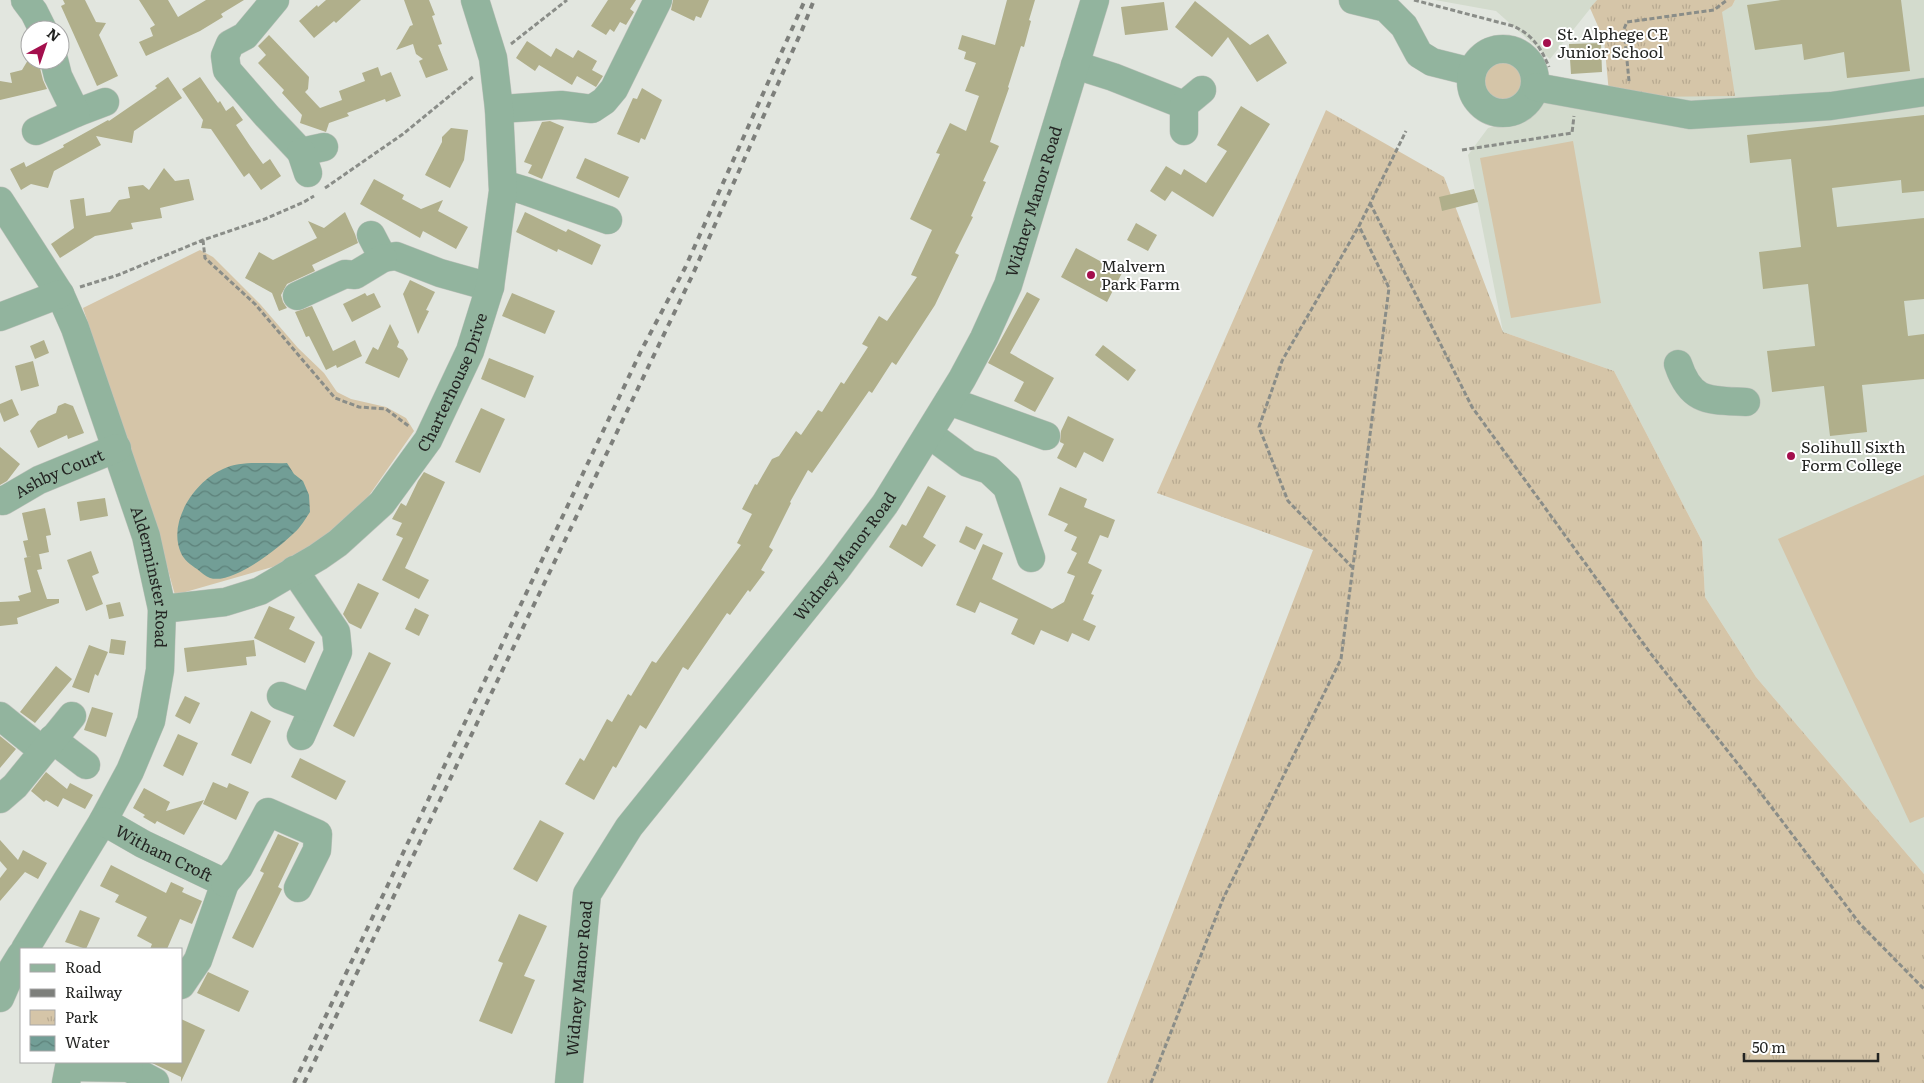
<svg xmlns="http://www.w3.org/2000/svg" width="1924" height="1083" font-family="Literata,serif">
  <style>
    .built { fill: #d3dbcd }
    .green { fill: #d5c5a8 }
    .park { fill: url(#park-tufts) }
    .water { fill: url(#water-waves) }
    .building { fill: #b0af8b }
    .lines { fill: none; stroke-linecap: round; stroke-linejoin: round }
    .minor-casing { stroke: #c0c3bd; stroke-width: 29 }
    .path { stroke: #8a8d88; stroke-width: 3; stroke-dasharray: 5 2.5; stroke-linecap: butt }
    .minor { stroke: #92b49e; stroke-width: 28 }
    .rail { stroke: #7d7f7b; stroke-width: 4; stroke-dasharray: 6 6; stroke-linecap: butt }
    .poi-dot { fill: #a40f4d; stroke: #fff; stroke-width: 2 }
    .labels { text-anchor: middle; stroke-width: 4; stroke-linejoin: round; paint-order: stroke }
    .poi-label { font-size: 16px; fill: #232422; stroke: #fff; text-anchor: start }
    .street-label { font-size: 16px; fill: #232422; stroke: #fff }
  </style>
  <defs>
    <pattern id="park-tufts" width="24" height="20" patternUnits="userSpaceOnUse" patternTransform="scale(1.25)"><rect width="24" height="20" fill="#d5c5a8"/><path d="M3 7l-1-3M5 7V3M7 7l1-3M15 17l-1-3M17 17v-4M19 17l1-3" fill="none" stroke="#b7a990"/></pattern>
    <pattern id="water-waves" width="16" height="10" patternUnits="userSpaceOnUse" patternTransform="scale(1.25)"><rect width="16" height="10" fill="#729e96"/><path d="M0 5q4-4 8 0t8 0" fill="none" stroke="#5d817a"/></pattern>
  </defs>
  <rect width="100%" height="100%" fill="#e2e6df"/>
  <path class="built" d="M1435,0H1597L1550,59L1496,11Z
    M1735,0H1924V874L1756,677L1705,597L1702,541L1614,371L1503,332L1468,155L1488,128L1526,117L1550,98L1619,113L1721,12L1732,6Z"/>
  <path class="green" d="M1477 82a23 23 0 1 1 46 0a23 23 0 1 1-46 0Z
    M1573,141L1601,303L1511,318L1480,158Z
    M200,250L213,257L260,304L298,348L324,373L337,392L351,399L386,407L406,418L414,431L368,497L331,534L290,562L175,595L157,531L83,308Z
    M1924,475V817L1910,823L1778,539Z"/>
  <path class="park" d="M1597,0H1735L1732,6L1722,12L1735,96L1647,97L1609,93L1604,40L1590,8Z
    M1326,110L1444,177L1503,332L1614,371L1702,541L1705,597L1756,677L1924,874V1083H1107L1313,550L1157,493Z"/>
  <path class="water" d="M287,463L294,474L303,481L309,495L310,512C305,519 301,527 294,533C279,548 232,585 210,578C205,576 201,572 197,569C192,566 183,559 181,553C167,522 195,481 223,469C241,460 267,464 287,463Z"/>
  <path class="building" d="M63,0H85L96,22L106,23L99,35L118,76L97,86L61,6L65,4Z
    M139,0H168L178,17L206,0H244L221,14L223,17L200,31L146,56L139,42L153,36L150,28L155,25Z
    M326,0H361L336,23L334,21L314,38L299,21L317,5L318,7Z
    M404,0H429L435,15L432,16L442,44L438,45L448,70L426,78L419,61L423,59L416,54L413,44L396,50L410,26L413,25Z
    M608,0H636L630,9L634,12L626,25L620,22L614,32L610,29L606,35L591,26Z
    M673,0H709L701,18L696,16L694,21L671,10Z
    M1007,0H1035L1029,20L1031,21L1024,47L1021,46L1008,87L1009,88L990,142L999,146L983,181L986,182L971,216L973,217L955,253L959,255L935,305L896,365L892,362L872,393L869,391L812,473L808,470L790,502L791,503L769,547L773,550L761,570L765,572L750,592L748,590L730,615L727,613L688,670L683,667L646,729L640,725L616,768L613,766L594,800L565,784L580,758L584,761L607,719L612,722L628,694L631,696L652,661L656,663L741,545L737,543L752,514L742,509L755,484L757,485L772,459L779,456L796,431L801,435L818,410L822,412L841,382L844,384L868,347L862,344L879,316L887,321L917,277L911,275L932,230L910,219L940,154L936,153L950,123L966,131L979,96L965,91L976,63L964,59L966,52L958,49L962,35L995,45Z
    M1781,0H1901L1910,71L1847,78L1844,52L1804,60L1802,44L1755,50L1747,5Z
    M1195,1L1250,45L1268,34L1287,63L1257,82L1228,37L1212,57L1175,27Z
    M1164,2L1168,30L1125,35L1121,7Z
    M269,35L309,77L308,89L305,92L320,108L342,100L339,91L365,81L362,73L378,67L381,76L391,72L401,96L386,102L385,99L347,113L349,116L329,123L326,132L300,123L302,115L282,93L284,90L258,63L266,55L258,46Z
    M527,41L551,57L556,48L573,58L578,50L597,61L592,70L603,76L596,87L577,76L572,85L539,65L535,71L516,58Z
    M1601,43L1602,72L1571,74L1569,44Z
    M28,60H38L43,80L47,89L0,100V81L12,83L10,73L22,70Z
    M168,77L182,98L134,131L132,143L96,136L101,145L54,171L48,188L31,184L21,190L10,169L24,162L26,167L64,147L63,145L108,120L109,121L157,88L155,86Z
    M200,77L218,103L220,101L226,111L233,106L243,120L236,125L250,146L263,164L270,159L281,176L261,190L249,173L244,177L211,129L201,128L203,120L182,89Z
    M642,88L662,100L645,140L641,138L639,143L617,134L633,98L637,99Z
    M1241,106L1270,124L1213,217L1172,191L1165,201L1150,191L1166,166L1181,175L1184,169L1206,183L1227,151L1217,145Z
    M1924,115V191L1902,193L1901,180L1832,188L1837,227L1924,218V299L1904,301L1908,336L1924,334V379L1862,385L1867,432L1830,436L1824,386L1772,392L1767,351L1815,346L1808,284L1763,289L1759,252L1801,247L1791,159L1750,163L1747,135Z
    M550,121L564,127L542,179L528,173L532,165L524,162L542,122Z
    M451,128L468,130L464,160L450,188L425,175L442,142V137Z
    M585,158L629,177L619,198L576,178Z
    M164,168L175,181L189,179L194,200L160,208L162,218L131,223L133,229L95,236L60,258L51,244L74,228L70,200L84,198L86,216L110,212L119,200L130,198L128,187L143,185L149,190Z
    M374,179L404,195L402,199L421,209L443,200L438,211L468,227L456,249L423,231L420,238L360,204Z
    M1474,189L1478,202L1442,211L1439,197Z
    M345,212L355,234L358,243L312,265L315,271L287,284L281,295L283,302L287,308L279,311L272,293L245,278L259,252L273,260L317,238L308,221L324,228Z
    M525,212L566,232L568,229L601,245L592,265L558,249L557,252L516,232Z
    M1136,223L1157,235L1148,251L1127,240Z
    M1076,248L1122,273L1107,302L1061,277Z
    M410,280L435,292L426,310L429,311L418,334L403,294Z
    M1027,292L1040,299L1010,353L1054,378L1035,412L1014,401L1024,382L988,363Z
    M365,293L367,296L374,293L381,307L352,322L343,304Z
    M512,293L555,311L545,334L502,316Z
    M312,306L333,351L355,340L362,356L337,368L336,365L326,370L309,336L306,337L295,312Z
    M390,324L399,342L397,347L403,350L408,359L399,378L365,363L373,347L378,350Z
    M44,340L49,353L35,359L30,346Z
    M1103,345L1136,370L1128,381L1095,355Z
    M489,358L534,376L525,398L481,379Z
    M33,361L39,386L21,391L15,366Z
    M12,399L19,415L4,422L0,412V404Z
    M65,403L73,406L84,433L68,439L67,435L38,448L30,431L38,421L56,413L58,406Z
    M481,408L505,419L480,473L455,462Z
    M1068,416L1114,439L1103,462L1084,452L1076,468L1057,458L1064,444L1060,442L1061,431Z
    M0,447L20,464L7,481L0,485Z
    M424,472L445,482L405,568L429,580L419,599L382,580L403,538L396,535L402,523L392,519L401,503L406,506L418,481Z
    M928,486L946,496L923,537L936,545L922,567L889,547L902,524L906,526Z
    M1060,487L1087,499L1084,507L1115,520L1108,538L1100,535L1088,563L1102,570L1091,594L1094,595L1083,620L1096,626L1089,641L1072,633L1068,642L1041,630L1034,645L1011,634L1018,619L980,602L975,613L956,605L983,544L1003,553L992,579L1052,609L1064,602L1075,576L1067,573L1077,553L1071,550L1077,537L1064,531L1068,524L1048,515Z
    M105,498L108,516L80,521L77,502Z
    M45,508L51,535L46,536L49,552L27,557L23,541L28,540L22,513Z
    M966,526L983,534L975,550L959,542Z
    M91,551L99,573L92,576L103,604L86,611L67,560Z
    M39,554L42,569L37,570L47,599H59V603L17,618L18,624L0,626V602L20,601L18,596L31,592L24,558Z
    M358,583L379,593L361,629L349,623L343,614Z
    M120,602L124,616L109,619L106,605Z
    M269,606L295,617L289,629L315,642L305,663L254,638Z
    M415,608L429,615L419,636L405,629Z
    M111,639L126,641L124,655L109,653Z
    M254,640L256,656L246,657L247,665L187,672L184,648Z
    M89,645L108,652L98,676L95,674L89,693L72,687Z
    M369,652L391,663L354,737L333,726Z
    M56,666L72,679L35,723L20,712Z
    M185,696L200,703L190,724L175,716Z
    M92,707L113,713L106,737L84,730Z
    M251,711L271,721L251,764L231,755Z
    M178,734L198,743L183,776L163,766Z
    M0,736L16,749L0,768Z
    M300,758L346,781L336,800L291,777Z
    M46,772L67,789L70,783L93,795L85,809L63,798L58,807L46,800L44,802L31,791Z
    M213,782L227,788L229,783L249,792L236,820L203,804Z
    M144,788L170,802L166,811L204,800L184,835L157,821L155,824L143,817L145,815L133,808Z
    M540,820L564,833L537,882L513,869Z
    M278,834L299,843L278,887L282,889L253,948L232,938L264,873L260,871Z
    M0,840L18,860L23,850L47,863L38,879L25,872L0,901V878L7,869L0,861Z
    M111,865L166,893L171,882L184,888L182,892L202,901L192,924L180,919L167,949H150L152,944L137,936L147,917L115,902L119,895L100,886Z
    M80,910L100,918L86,949L65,942Z
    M519,914L547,926L524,976L535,980L512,1034L479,1021L503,963L498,961Z
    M208,972L249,991L239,1012L197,993Z
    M181,1019L205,1030L181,1082V1077L150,1062H181Z"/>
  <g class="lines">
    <g class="minor-casing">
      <g id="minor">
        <path d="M25,0L34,12L43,30"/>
        <path d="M275,0L245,36L230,44L225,56L227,70L267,116L301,152L324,147"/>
        <path d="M1353,0L1386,8L1404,26L1419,54L1432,62L1472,72"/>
        <circle cx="1503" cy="81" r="32"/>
        <path d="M1075,65L1113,77L1184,105"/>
        <path d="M1536,87L1690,115L1831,106L1924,92"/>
        <path d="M499,109L561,105L592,109L604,101L614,89L658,0"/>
        <path d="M76,113L105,102"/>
        <path d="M36,131L76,113L58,76L54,60"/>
        <path d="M1184,131V105L1202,90"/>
        <path d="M301,152L308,173"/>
        <path d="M503,184L526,191L608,220"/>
        <path id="s1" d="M0,201L60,294L75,328L146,536L162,609L160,670L151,721L130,771L103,821L25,949"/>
        <path d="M371,235L383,258L396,256L440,273L490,287"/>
        <path d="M297,296L345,274L355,275L383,258"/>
        <path d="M0,317L60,294"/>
        <path d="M1678,364C1691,403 1709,400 1746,402"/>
        <path d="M949,401L1046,436"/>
        <path d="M929,434L968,463L989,470L1007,487L1031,558"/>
        <path id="s2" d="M0,500L3,501L39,480L117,448"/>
        <path d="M294,570L336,632L338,652L301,736"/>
        <path id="s3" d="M162,609L225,602L260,591L318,557L338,543L382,503L428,440L470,351L490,287L503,191L499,109L493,58L475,0"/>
        <path d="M281,696L312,708"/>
        <path d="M0,716L43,751"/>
        <path d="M52,739L86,765"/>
        <path d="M0,799L15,786L72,716"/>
        <path id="s4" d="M103,821L143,844L225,883L198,960L181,985"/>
        <path d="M225,883L239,867L268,812L318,834L317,850L298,888"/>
        <path d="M0,998L13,968L21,955"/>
        <path d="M132,1062L129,1068L155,1082"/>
        <path d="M66,1083L69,1067L129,1068"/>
        <path id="s5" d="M569,1083L587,894L629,827L836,570L885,504L962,379L984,338L1008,285L1095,0"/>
      </g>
    </g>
    <path class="path" d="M1414,0L1513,26C1533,35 1541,48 1549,67
      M511,44L567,0
      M1629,81L1624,29L1627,22L1714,10L1727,0
      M1462,150L1572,133L1574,116
      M325,188L403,134L474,76
      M1370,203L1472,407L1651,654L1757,788L1860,924L1924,989
      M203,240L205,258L255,304L335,398L359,407L386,409L410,427
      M80,287L118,275L203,240L265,219L304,202L314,196
      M1353,568L1288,501L1259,427L1282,361L1359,226
      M1151,1083L1223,899L1341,659L1389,288L1359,226L1406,131"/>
    <use href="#minor" class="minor"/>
    <path class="rail" d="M294,1083L642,349L685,268L805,0
      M304,1083L692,276L802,30L814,0"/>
  </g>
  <g class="poi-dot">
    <circle cx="1547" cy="43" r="5"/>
    <circle cx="1091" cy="275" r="5"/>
    <circle cx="1791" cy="456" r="5"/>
  </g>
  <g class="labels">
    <g class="poi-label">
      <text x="1557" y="40">St. Alphege CE<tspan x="1557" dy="18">Junior School</tspan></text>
      <text x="1101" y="272">Malvern<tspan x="1101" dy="18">Park Farm</tspan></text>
      <text x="1801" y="453">Solihull Sixth<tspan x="1801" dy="18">Form College</tspan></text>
    </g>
    <g class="street-label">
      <text dy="6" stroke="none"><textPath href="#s5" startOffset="1020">Widney Manor Road</textPath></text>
      <text dy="6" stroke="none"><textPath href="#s3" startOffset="392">Charterhouse Drive</textPath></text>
      <text dy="6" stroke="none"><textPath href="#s2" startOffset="66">Ashby Court</textPath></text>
      <text dy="6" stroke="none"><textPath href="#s5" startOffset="615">Widney Manor Road</textPath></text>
      <text dy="6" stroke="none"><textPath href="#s1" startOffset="409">Alderminster Road</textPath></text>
      <text dy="6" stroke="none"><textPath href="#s4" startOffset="69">Witham Croft</textPath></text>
      <text dy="6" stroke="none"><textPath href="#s5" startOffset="105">Widney Manor Road</textPath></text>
    </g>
  </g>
  <rect x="20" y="948" width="162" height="115" fill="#ffffff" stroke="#a7a7a7"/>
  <rect x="30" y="964" width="25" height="8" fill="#92b49e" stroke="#a7a7a7"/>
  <text x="65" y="973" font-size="15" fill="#232422">Road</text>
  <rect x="30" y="989" width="25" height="8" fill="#7d7f7b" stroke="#a7a7a7"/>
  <text x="65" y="998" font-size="15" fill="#232422">Railway</text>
  <rect x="30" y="1010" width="25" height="15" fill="url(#park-tufts)" stroke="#a7a7a7"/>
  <text x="65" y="1023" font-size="15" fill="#232422">Park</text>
  <rect x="30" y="1036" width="25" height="15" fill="url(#water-waves)" stroke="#a7a7a7"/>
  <text x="65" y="1048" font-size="15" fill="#232422">Water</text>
  <g transform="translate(45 45) rotate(40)"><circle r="24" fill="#ffffff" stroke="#a7a7a7"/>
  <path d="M0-4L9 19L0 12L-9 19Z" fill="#a40f4d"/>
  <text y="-8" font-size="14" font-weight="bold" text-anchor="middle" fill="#232422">N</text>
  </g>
  <path d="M1744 1053v8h134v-8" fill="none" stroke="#232422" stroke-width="2.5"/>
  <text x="1752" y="1053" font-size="15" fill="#232422" stroke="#ffffff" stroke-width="4" paint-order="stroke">50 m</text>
</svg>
